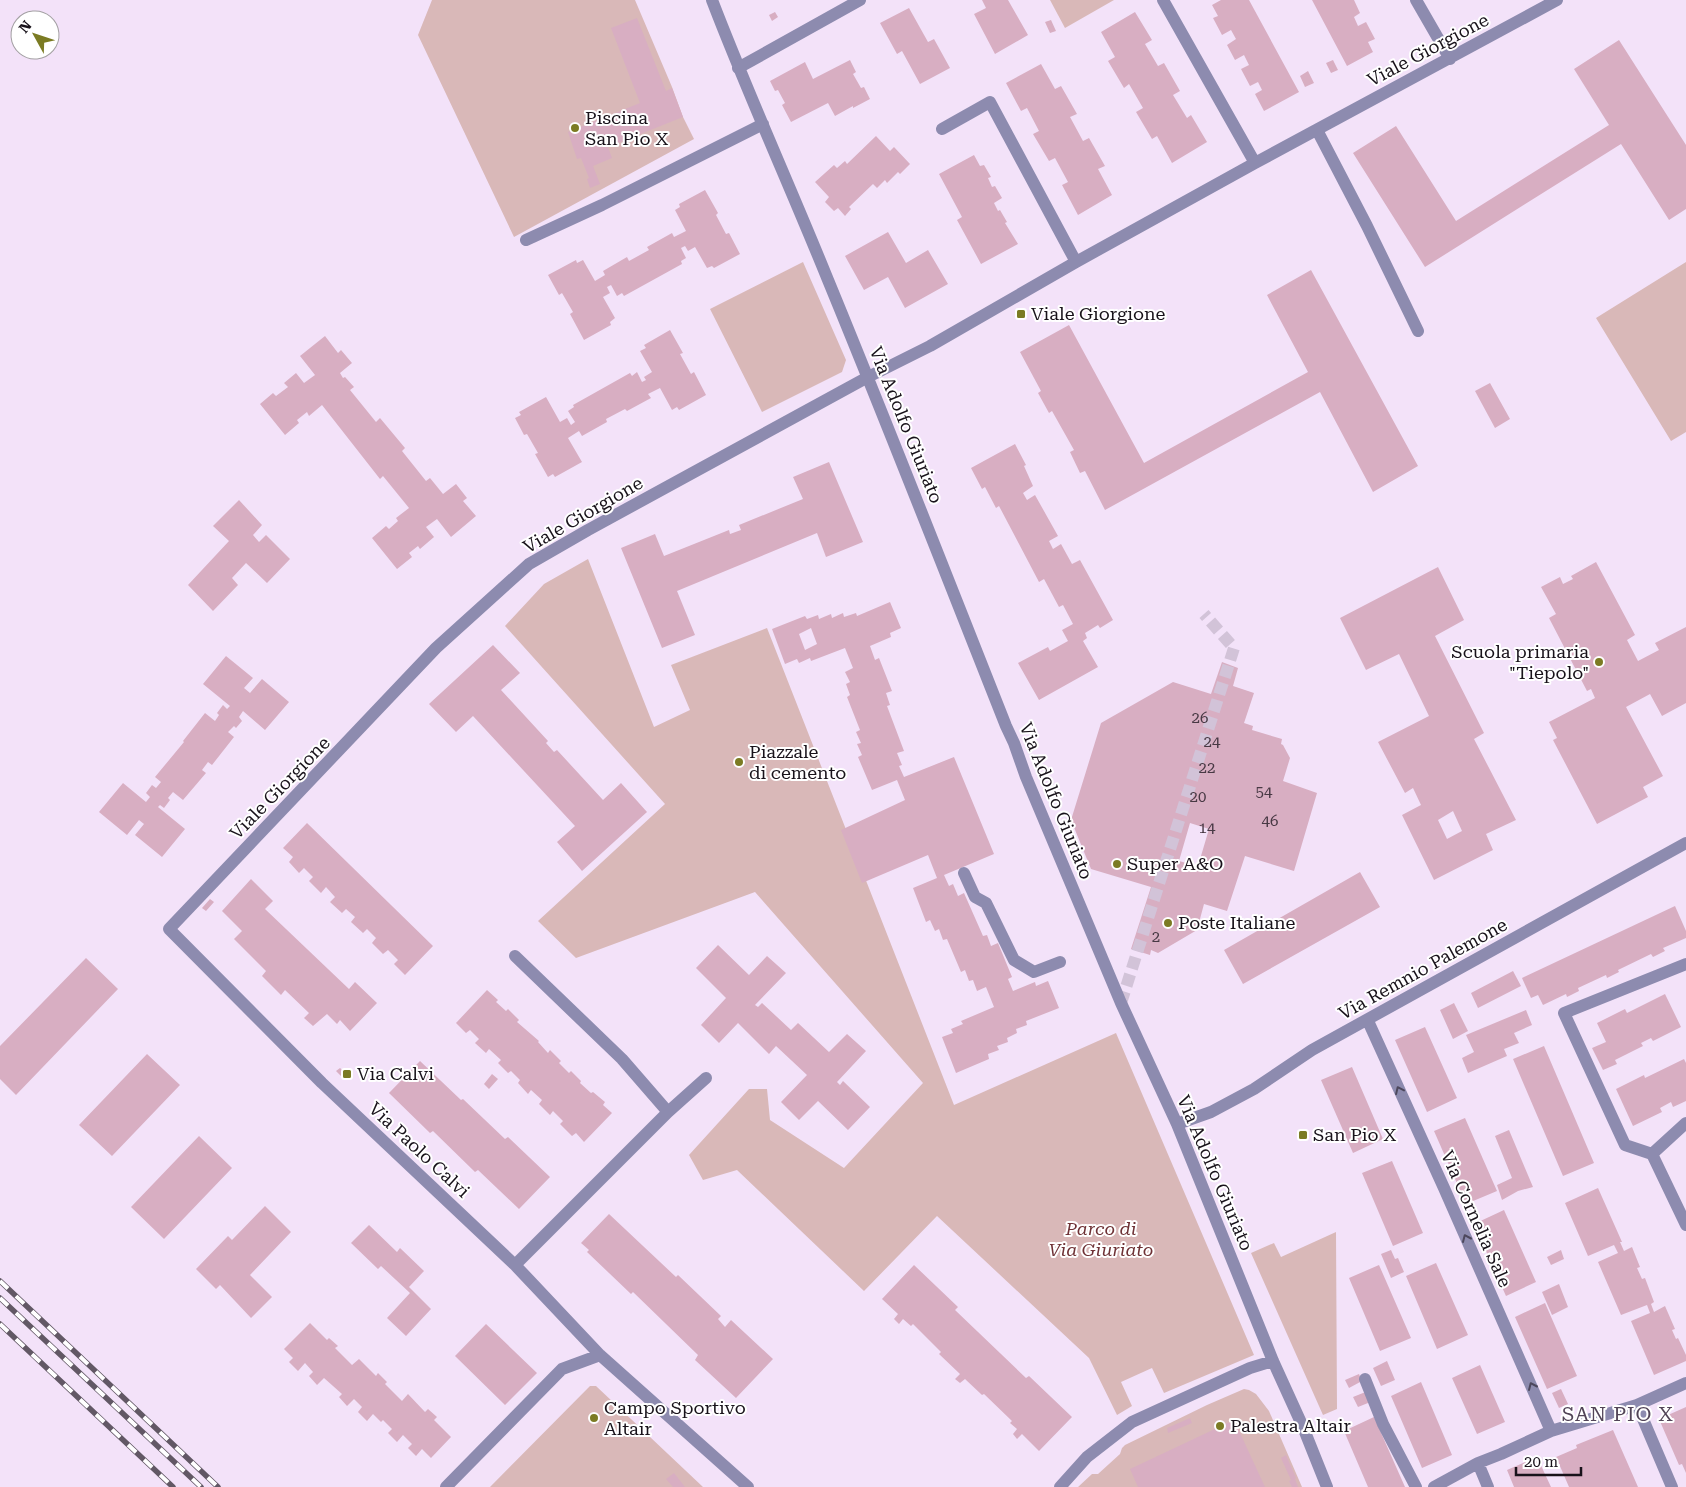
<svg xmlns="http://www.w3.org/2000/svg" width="1686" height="1487" font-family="'Roboto Serif',serif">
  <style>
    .green { fill: #d9b8b8 }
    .building { fill: #d8aec2; fill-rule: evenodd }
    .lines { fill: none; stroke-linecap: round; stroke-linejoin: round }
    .street-tunnel { stroke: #d2c3d8; stroke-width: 12; stroke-dasharray: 12 6; stroke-linecap: butt }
    .street { stroke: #8d8baf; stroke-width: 12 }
    .rail-casing { stroke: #625865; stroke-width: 5.5 }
    .rail { stroke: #fff; stroke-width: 4; stroke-dasharray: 11; stroke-linecap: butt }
    .oneway { stroke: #4d485d }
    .poi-dot { fill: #7b7b23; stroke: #fff; stroke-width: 2 }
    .labels { text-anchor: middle; stroke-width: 4; stroke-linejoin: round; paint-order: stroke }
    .number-label { font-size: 15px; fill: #483944 }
    .street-label { font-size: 18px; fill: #18121a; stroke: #fff }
    .poi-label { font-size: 18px; fill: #18121a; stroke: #fff; text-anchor: start }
    .park-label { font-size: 18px; font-style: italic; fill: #6e3135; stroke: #fff }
    .quarter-label { font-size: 20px; letter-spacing: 1px; fill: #524457; stroke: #fff }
  </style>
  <rect width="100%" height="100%" fill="#f3e2f9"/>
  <path class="green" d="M432,0H635L672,87L683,117L694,139L514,237L418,35Z
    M1050,0H1114L1065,28Z
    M803,262L846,360L842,372L762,412L710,309Z
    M1686,262V432L1671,441L1596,318Z
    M588,559L654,727L690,710L671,665L767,628L954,1105L1116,1033L1254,1355L1164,1393L1152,1368L1121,1382L1132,1406L1117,1415L1089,1358L937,1216L864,1291L737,1170L703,1180L689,1155L749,1089H767L770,1120L844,1168L923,1083L755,892L576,958L538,921L665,804L505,626L544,584Z
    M1336,1232L1337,1409L1323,1415L1251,1253L1274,1243L1281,1257Z
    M590,1386H596L703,1487H490Z
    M1244,1389L1249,1390L1256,1394L1269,1411L1302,1487H1078L1092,1474H1098L1120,1454L1122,1448L1125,1445L1207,1405Z"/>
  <path class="building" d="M982,0H1008L1028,35L995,54L974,14L986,8Z
    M1221,0H1249L1299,92L1264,111L1255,94L1262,90L1258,82L1250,86L1241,69L1249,65L1244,55L1235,60L1227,45L1236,39L1231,30L1222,35L1213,18L1218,16L1212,5Z
    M1312,0H1354L1360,13L1354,17L1358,26L1366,22L1375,39L1368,42L1373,52L1347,66Z
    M909,8L928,42L934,39L950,68L920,84L902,51L897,54L880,23Z
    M775,12L778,17L772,21L769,15Z
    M1135,12L1152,40L1145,44L1158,66L1164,63L1180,91L1173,95L1187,118L1191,115L1207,142L1172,163L1157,136L1152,139L1136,112L1143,108L1129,84L1124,88L1108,61L1115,57L1101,32Z
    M637,18L666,91L672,88L683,117L608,147L612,158L593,166L600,184L590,188L587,179L589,178L581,158L577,159L568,132L640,103L611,28Z
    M1051,20L1056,31L1050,33L1045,22Z
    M1619,40L1686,145V209L1669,220L1621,144L1425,267L1353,153L1396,126L1456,221L1609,125L1574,69Z
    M850,60L856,72L853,74L861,88L864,87L870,99L853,108V106L835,116L828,103L791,122L782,105L785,103L778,90L775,91L770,81L805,62L813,79Z
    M1333,60L1338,70L1331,73L1326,63Z
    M1041,64L1055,89L1061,86L1077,114L1070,117L1083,141L1089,138L1105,166L1098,169L1112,195L1078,215L1062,185L1068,182L1055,158L1049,161L1033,134L1039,131L1027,108L1021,111L1006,83Z
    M1308,71L1314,83L1305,87L1300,76Z
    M876,136L890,151L894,147L910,164L900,174L898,172L887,183L885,180L877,188L873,184L849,207L851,209L845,216L838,208L834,211L825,202L829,197L815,182L834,165L837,168L845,161L847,164Z
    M974,155L980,166L984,165L991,177L988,178L992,187L995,186L1002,198L994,203L998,211L1000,210L1007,222L1005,223L1018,244L981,264L957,220L962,217L939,174Z
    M705,190L718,213L716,215L726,234L729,233L740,254L714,268L712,266L707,268L695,247L688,251L685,246L681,248L686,258L681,261L682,264L624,296L622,293L617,296L611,285L607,287L610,293L603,297L615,318L610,322L611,325L584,340L570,314L573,312L562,293L559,295L548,275L576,260L577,263L583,260L595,281L605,275L603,271L627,257L629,261L649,250L647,247L672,233L674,237L686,231L675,210L680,207L679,204Z
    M888,232L906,263L928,250L948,284L905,308L888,277L864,290L845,256Z
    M1311,270L1418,466L1373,492L1320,392L1105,510L1085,471L1080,473L1070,452L1074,450L1052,411L1049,413L1038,393L1041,391L1020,352L1069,325L1144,463L1308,372L1267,295Z
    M670,330L683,353L680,354L691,374L694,372L706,395L679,410L677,407L672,410L660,388L648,394L651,398L627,411L625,409L606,419L607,422L582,436L579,431L568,438L582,462L555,477L553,474L548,477L535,454L538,453L527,434L524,435L515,418L521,415L519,412L546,397L560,422L567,418L571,425L575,422L568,411L574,407L573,405L630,373L632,376L637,372L642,382L646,380L644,377L652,372L640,351L646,348L644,345Z
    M325,336L338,353L341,350L352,363L340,373L343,378L345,377L354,387L350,390L376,422L380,418L405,448L402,451L426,481L430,478L443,494L456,484L467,498L463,501L476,516L451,537L437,519L426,527L434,537L420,549L418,546L409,553L412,557L397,569L372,538L386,526L389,529L398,521L396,518L409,508L383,476L380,479L322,405L309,416L307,412L297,420L299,423L285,435L260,404L273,393L276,396L288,387L284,383L296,373L304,383L315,375L300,356Z
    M1490,383L1510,419L1495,428L1475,391Z
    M1015,444L1026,465L1024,466L1033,486L1023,493L1027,500L1035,495L1058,536L1049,541L1053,549L1061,544L1072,564L1080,560L1113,620L1100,628L1098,625L1085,633L1087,638L1083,641L1098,667L1039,700L1018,663L1048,647L1050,651L1068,641L1062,630L1073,624L1063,605L1059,607L1044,579L1039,582L999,506L996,508L985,487L982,489L971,468Z
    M829,462L863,542L826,557L817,533L677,591L695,635L662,648L621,548L655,534L664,556L729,530L730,534L741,530L739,525L803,499L793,477Z
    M239,500L262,525L253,535L259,542L266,535L290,559L267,583L246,563L232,578L238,585L213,611L188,585L229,541L213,526Z
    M1596,562L1635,635L1627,640L1638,661L1659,650L1655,643L1686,627V703L1662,716L1650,694L1626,707L1663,776L1643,787L1648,797L1597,824L1553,740L1557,738L1549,722L1595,698L1591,689L1587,691L1549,618L1556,614L1541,587L1560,577L1563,584L1573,579L1571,576Z
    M1438,567L1464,620L1435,636L1484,733L1474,739L1516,820L1486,834L1493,850L1434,880L1402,815L1421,805L1413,788L1405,793L1378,742L1429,716L1399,654L1366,670L1340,618ZM1453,811L1462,831L1447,839L1438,820Z
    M890,602L901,628L890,633L891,637L870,646L875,660L879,658L892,691L886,693L890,705L887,706L904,751L897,753L902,765L899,766L904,777L954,757L994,854L944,875L949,886L953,884L958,896L964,893L983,936L987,935L991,946L998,943L1012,977L1008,979L1013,991L1035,982L1036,986L1048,981L1059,1008L1026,1021L1027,1025L1016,1029L1017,1033L1007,1038L1008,1042L997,1046L999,1050L988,1054L989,1059L956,1073L942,1037L953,1033L951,1029L963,1024L961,1021L994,1007L986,987L977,991L973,980L969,981L965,970L961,972L947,939L943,940L939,929L935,931L930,920L926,922L913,888L937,878L928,855L862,883L841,830L905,800L897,780L872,790L858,757L862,755L857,744L861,743L856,732L860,730L847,697L850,695L846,684L850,682L845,672L853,668L845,648L811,661L810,658L799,663L797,659L785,664L772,629L805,616L807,619L818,615L819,619L831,614L832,618L843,613L844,617L856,613L857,616ZM811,628L817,644L805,650L799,634Z
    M493,645L520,673L501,690L548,741L546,743L554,752L557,750L603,800L621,783L647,812L582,871L557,842L575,826L473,716L456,732L429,704Z
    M226,656L253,678L244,688L250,693L262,679L289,702L265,730L243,711L239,717L242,721L236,728L234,726L228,732L234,737L212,765L208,762L202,770L206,773L183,800L173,792L168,798L170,800L164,808L160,805L158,807L185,829L162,857L135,835L144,824L139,820L127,835L99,812L123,783L146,802L150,797L146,793L152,785L156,788L161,782L155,777L184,742L183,741L205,713L215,721L219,715L217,713L223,705L227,709L230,706L203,684Z
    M1222,662L1238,668L1233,686L1254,693L1244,723L1253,726L1252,730L1282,739L1281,744L1283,745L1290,758L1283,781L1317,793L1294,871L1245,856L1227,911L1204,904L1197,930L1158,953L1151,950L1150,955L1131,949L1151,887L1091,869L1071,820L1101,723L1173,682L1211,694ZM1190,823L1209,829L1198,866L1179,861Z
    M307,823L433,946L405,975L394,964L398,960L388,950L383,954L372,943L376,938L367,929L363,933L351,922L355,917L346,909L342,913L330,902L335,897L326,887L321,893L309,881L313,877L304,868L299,873L289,862L293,857L283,848Z
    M1360,872L1380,907L1243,984L1224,950Z
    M251,879L273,901L265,909L349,989L355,982L377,1003L350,1031L340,1020L337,1024L327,1014L313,1026L304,1018L309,1013L285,990L281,995L262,976L266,971L234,939L242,931L222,911Z
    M210,899L214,902L206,911L202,908Z
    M1675,906L1686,931V938L1663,948L1665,951L1653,957L1651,954L1618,970L1619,972L1607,978L1606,975L1578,988L1579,991L1567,997L1566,994L1543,1005L1538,995L1531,998L1522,978Z
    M718,945L749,975L767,956L786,973L755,1005L758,1007L762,1003L791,1030L798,1023L829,1052L847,1034L866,1051L837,1082L840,1085L843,1081L870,1107L848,1130L818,1101L799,1120L781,1102L807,1075L776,1046L769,1054L738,1023L719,1043L701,1025L726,998L696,968Z
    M86,958L118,989L16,1095L0,1079V1046Z
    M1513,971L1521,986L1478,1008L1471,993Z
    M487,990L498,1000L496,1002L506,1011L508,1009L519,1020L517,1022L539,1041L538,1042L548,1053L550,1050L561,1061L559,1063L569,1073L571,1071L581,1081L580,1083L591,1093L593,1092L605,1102L603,1105L612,1113L584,1142L576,1133L572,1136L560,1124L563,1121L553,1111L550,1115L539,1104L542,1100L531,1090L528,1094L518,1083L520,1080L511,1071L508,1073L498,1063L501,1060L489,1049L486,1053L475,1043L479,1039L470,1030L466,1033L456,1023Z
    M1665,994L1681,1027L1653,1041L1651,1038L1641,1043L1643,1046L1615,1060L1617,1064L1603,1070L1592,1048L1606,1042L1597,1023L1625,1009L1627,1013Z
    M1454,1003L1468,1031L1453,1039L1440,1010Z
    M1526,1010L1532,1025L1514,1033L1519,1043L1504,1049L1507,1056L1468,1073L1462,1058L1474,1052L1466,1035Z
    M1425,1027L1457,1098L1427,1112L1395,1040Z
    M1544,1046L1594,1163L1563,1176L1513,1059Z
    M147,1054L180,1085L112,1156L79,1125Z
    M1684,1059L1686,1063V1101L1673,1107L1671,1102L1660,1108L1662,1112L1633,1126L1616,1089L1644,1075L1645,1078Z
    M420,1061L461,1100L463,1099L505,1139L508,1137L550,1177L519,1209L478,1170L475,1172L433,1131L430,1133L389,1093Z
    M1352,1067L1383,1139L1353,1153L1321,1080Z
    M340,1068L347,1074L343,1078L336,1071Z
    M492,1074L498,1079L489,1089L484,1084Z
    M1465,1118L1497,1191L1466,1204L1434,1131Z
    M1509,1130L1533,1187L1518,1191L1502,1200L1497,1185L1512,1178L1495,1136Z
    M199,1136L232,1168L164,1239L131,1207Z
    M1392,1161L1423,1233L1393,1246L1362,1173Z
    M1598,1188L1622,1242H1620L1624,1251L1632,1247L1640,1267L1637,1268L1642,1279L1645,1278L1654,1302L1651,1304L1654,1312L1665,1306L1675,1329L1672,1330L1676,1339L1678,1338L1686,1355V1361L1654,1375L1631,1321L1650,1313L1647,1305L1621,1315L1598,1262L1618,1253L1614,1245L1588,1256L1565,1203Z
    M265,1206L291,1232L250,1275L272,1297L251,1318L220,1285L216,1289L196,1269L228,1236L232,1240Z
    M1504,1210L1536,1282L1506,1296L1474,1224Z
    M609,1214L676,1277L678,1275L721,1316L718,1319L725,1327L731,1320L773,1359L736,1398L695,1360L698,1355L633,1292L631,1294L587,1252L589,1250L581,1243Z
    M369,1225L397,1252L400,1248L424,1271L409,1287L431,1309L406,1336L387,1318L410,1293L381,1266L378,1269L351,1243Z
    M1391,1250L1395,1259L1398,1258L1404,1272L1391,1278L1381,1254Z
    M1561,1250L1564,1259L1551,1265L1547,1257Z
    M1436,1263L1468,1335L1437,1349L1406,1276Z
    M914,1265L958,1307L955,1310L1026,1378L1029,1376L1072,1417L1039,1451L1022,1434L1017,1439L1013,1434L1017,1429L1010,1423L1012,1421L984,1394L982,1395L965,1379L960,1383L955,1379L960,1374L939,1354L941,1352L913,1324L911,1326L903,1319L899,1324L894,1319L898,1314L882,1299Z
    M1379,1265L1411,1338L1380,1351L1349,1278Z
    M1559,1284L1568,1307L1552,1315L1542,1292Z
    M1545,1303L1577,1376L1547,1389L1515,1317Z
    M310,1323L327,1340L329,1338L338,1346L335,1348L352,1365L359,1359L376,1376L378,1373L387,1382L385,1384L402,1401L408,1394L425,1412L428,1409L437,1417L434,1420L451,1437L431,1458L422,1449L416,1456L408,1448L412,1444L403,1435L397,1442L388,1433L392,1429L383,1420L381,1422L373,1414L367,1421L358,1412L362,1407L354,1399L347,1406L339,1397L342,1394L324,1378L317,1385L309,1376L313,1372L305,1363L298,1371L289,1362L293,1358L284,1349Z
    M486,1324L537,1373L505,1405L455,1356Z
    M1387,1361L1395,1380L1381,1386L1373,1368Z
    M1480,1365L1505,1422L1477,1434L1452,1378Z
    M1359,1374L1362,1381L1349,1388L1345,1380Z
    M1421,1382L1452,1455L1422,1468L1391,1396Z
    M1561,1389L1568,1404L1559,1408L1552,1393Z
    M1368,1391L1373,1401L1358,1407L1353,1397Z
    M1686,1407V1473L1682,1464L1679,1465L1659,1419Z
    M1374,1417L1405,1487H1368L1344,1431Z
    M1190,1418L1192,1423L1168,1433L1167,1428Z
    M1234,1420L1265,1487H1138L1130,1469Z
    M1613,1430L1638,1487H1569L1556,1457L1577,1448L1576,1445Z
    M1286,1455L1296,1478L1295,1479L1298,1487H1292L1289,1481L1291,1480L1281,1458Z
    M1537,1457L1551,1487H1514L1507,1470Z
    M674,1473L685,1487H673L666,1479Z"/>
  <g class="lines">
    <path class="street-tunnel" d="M1121,1003L1234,648L1204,614"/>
    <path class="street" d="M712,0C748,94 790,186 828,280C889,428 947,577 1006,726L1014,743L1026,777L1121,1003L1177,1124L1273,1361L1303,1427L1327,1487
      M1163,0L1255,163
      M1416,0L1450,59
      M738,68L860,0
      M942,129L990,102L1076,262
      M1317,130L1367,226L1418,331
      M526,240L602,205L763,124
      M964,873L975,897L986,903L1014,960L1034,972L1060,962
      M515,956L622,1059L668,1112
      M1686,964L1564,1013L1625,1145L1652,1154L1686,1225
      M1368,1021L1444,1188L1551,1431
      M1177,1124L1211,1112L1254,1089L1312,1050L1686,843
      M1652,1154L1686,1123
      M515,1265L668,1112L706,1078
      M1365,1379L1383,1424L1416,1487
      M1637,1405L1672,1487
      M1478,1463L1488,1487
      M446,1487L562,1369L600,1355
      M748,1487L600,1355L515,1265L322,1083L169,929L436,648L529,564L588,530L868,377L930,346L1076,262L1255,163L1557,0
      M1060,1487L1087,1457L1132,1422L1250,1368L1273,1361
      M1434,1487L1478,1463L1501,1454L1551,1431L1637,1405L1686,1383"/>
    <g class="rail-casing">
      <path id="rail" d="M0,1281L218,1487
        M0,1298L201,1487
        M0,1324L173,1487"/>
    </g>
    <use href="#rail" class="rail"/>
  </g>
  <defs><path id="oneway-chevron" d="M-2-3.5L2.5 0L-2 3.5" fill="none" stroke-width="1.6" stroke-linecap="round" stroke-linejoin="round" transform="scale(1.25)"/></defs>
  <g class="oneway">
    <use href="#oneway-chevron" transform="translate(1399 1090) rotate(-115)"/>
    <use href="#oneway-chevron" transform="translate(1466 1238) rotate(-114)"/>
    <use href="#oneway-chevron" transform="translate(1532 1386) rotate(-114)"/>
  </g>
  <g class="poi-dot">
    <circle cx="575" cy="128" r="5"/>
    <rect x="1016" y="309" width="10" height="10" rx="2.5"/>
    <circle cx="1599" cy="662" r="5"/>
    <circle cx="739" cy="762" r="5"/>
    <circle cx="1117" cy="864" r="5"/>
    <circle cx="1168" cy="923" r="5"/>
    <rect x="342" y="1069" width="10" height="10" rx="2.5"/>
    <rect x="1298" y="1130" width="10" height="10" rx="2.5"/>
    <circle cx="594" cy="1418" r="5"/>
    <circle cx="1220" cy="1426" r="5"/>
  </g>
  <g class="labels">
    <g class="number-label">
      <text x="1200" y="723">26</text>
      <text x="1212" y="747">24</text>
      <text x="1207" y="773">22</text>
      <text x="1264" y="797">54</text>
      <text x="1198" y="802">20</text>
      <text x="1270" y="826">46</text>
      <text x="1207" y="833">14</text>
      <text x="1156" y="942">2</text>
    </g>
    <g class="street-label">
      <text transform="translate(1428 50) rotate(-28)" y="6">Viale Giorgione</text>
      <text transform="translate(906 425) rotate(68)" y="6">Via Adolfo Giuriato</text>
      <text transform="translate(583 515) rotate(-30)" y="6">Viale Giorgione</text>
      <text transform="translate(280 788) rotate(-46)" y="6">Viale Giorgione</text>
      <text transform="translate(1056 801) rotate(68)" y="6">Via Adolfo Giuriato</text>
      <text transform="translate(1423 969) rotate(-29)" y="6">Via Remnio Palemone</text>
      <text transform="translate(419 1150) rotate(43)" y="6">Via Paolo Calvi</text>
      <text transform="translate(1215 1173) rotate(67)" y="6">Via Adolfo Giuriato</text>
      <text transform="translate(1476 1219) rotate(66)" y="6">Via Cornelia Sale</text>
    </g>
    <g class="poi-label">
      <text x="585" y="124">Piscina<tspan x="585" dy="21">San Pio X</tspan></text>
      <text x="1031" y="320">Viale Giorgione</text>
      <text x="1589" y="658" text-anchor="end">Scuola primaria<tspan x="1589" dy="21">"Tiepolo"</tspan></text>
      <text x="749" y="758">Piazzale<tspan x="749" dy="21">di cemento</tspan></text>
      <text x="1127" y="870">Super A&amp;O</text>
      <text x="1178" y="929">Poste Italiane</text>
      <text x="357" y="1080">Via Calvi</text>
      <text x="1313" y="1141">San Pio X</text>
      <text x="604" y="1414">Campo Sportivo<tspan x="604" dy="21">Altair</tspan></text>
      <text x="1230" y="1432">Palestra Altair</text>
    </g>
    <g class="park-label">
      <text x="1101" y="1235">Parco di<tspan x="1101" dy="21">Via Giuriato</tspan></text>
    </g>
    <g class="quarter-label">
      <text x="1618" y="1421">SAN PIO X</text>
    </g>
  </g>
  <g transform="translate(35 35) rotate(310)"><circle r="24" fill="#ffffff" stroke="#a3a0a3"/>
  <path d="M0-4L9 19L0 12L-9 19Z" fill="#7b7b23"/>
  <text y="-8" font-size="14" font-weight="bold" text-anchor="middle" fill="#18121a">N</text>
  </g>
  <path d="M1516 1467v8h65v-8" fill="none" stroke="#18121a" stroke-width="2.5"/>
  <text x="1524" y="1467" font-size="15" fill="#18121a" stroke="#ffffff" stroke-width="4" paint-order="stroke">20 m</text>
</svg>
